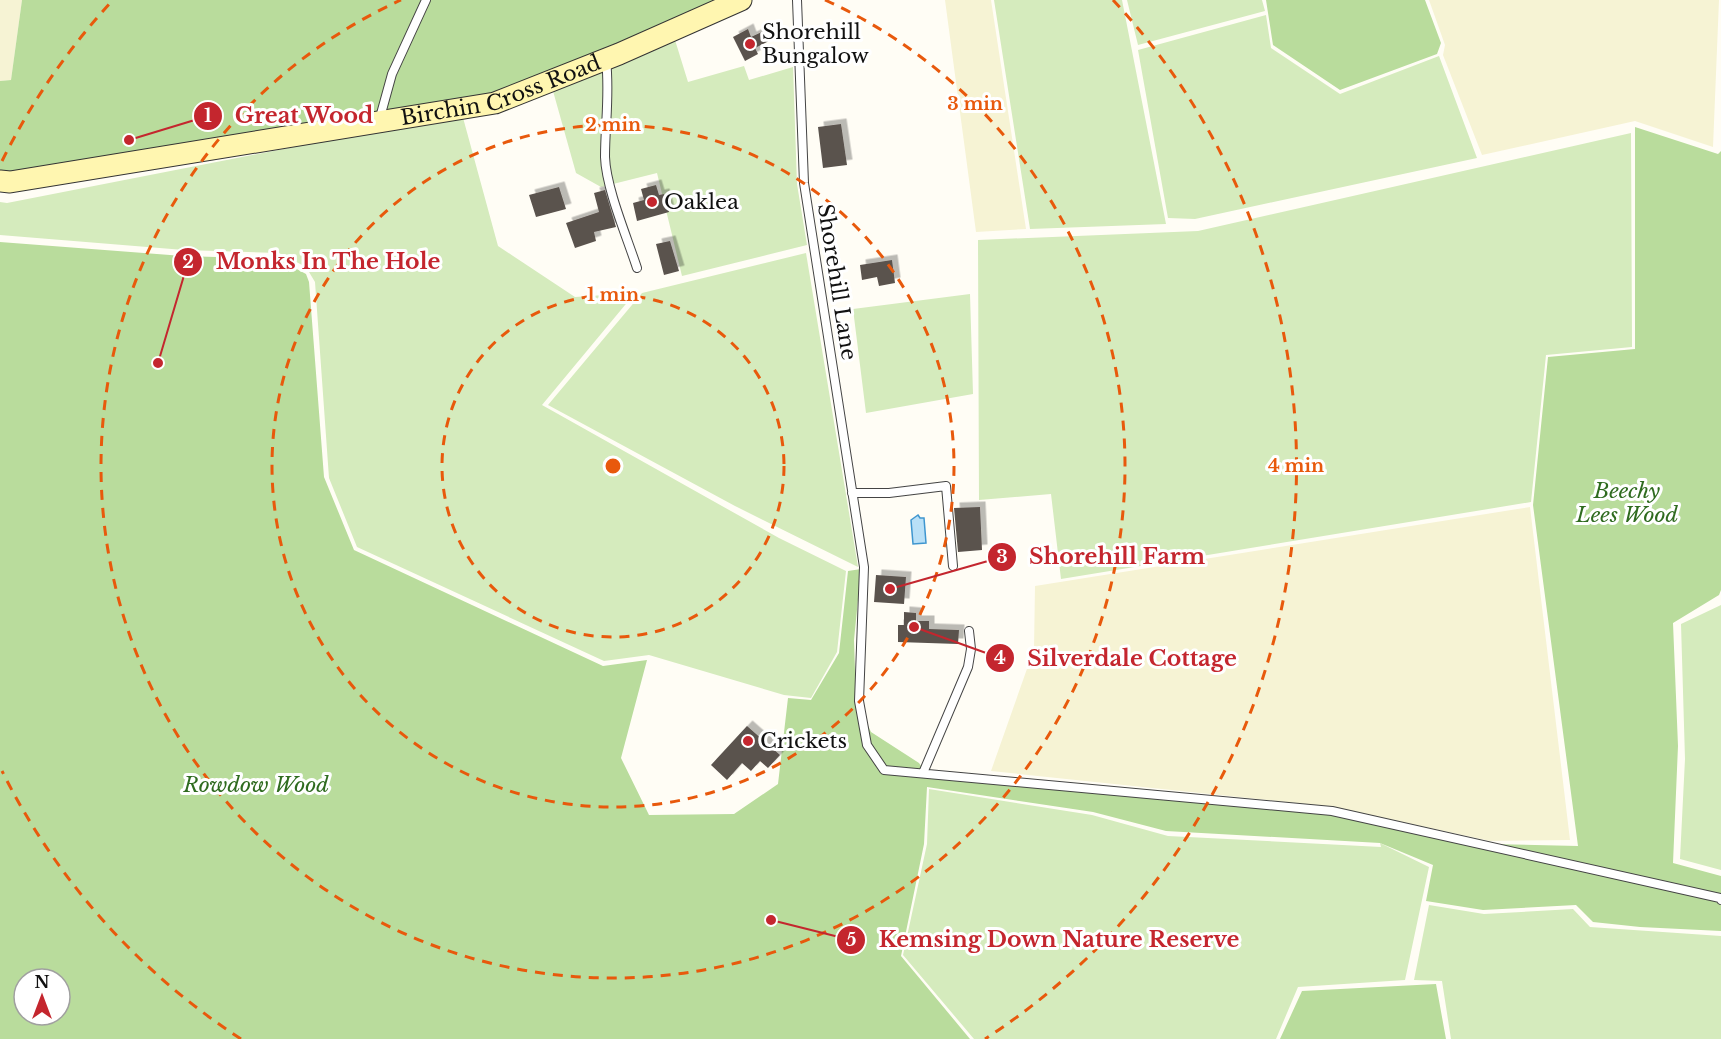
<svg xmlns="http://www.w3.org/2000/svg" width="1721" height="1039" font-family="'Libre Baskerville',serif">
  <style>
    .farmland { fill: #f6f3d4 }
    .green { fill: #d5ebbd }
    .forest { fill: #b9dc9c; fill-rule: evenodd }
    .water { fill: #b9e0f7; stroke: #3f96cf; stroke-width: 1.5 }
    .building { fill: #5a524d; filter: url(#shadow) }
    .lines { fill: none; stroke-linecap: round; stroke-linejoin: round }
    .lane-casing { stroke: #444; stroke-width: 10 }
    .secondary-casing { stroke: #333; stroke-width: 23 }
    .lane { stroke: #fff; stroke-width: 8 }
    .secondary { stroke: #fff6b0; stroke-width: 21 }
    .ring { fill: none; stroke: #e8590c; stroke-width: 3; stroke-dasharray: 10 8 }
    .poi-dot { fill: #c4262e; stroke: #fff; stroke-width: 2 }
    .labels { text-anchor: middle; stroke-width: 6; stroke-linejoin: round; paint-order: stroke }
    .poi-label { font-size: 21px; fill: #111; stroke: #fff; text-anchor: start }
    .street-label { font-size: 21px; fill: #111; stroke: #fff }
    .park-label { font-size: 21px; font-style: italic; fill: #2f6b1f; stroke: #fff }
    .centre { fill: #e8590c; stroke: #fff; stroke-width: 3 }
    .ring-label { font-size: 18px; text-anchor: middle; font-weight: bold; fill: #e8590c; stroke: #fff; stroke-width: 6; stroke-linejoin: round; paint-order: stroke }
    .leader { fill: none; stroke: #c4262e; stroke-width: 2 }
    .callout-dot { fill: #c4262e; stroke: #fff; stroke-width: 2 }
    .mark-label { font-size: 18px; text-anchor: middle; font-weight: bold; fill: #fff }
    .callout-label { font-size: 22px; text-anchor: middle; font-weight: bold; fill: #c4262e; stroke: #fff; stroke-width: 6; stroke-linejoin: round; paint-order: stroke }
  </style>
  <defs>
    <filter id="shadow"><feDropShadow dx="5.5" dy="-5.5" stdDeviation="0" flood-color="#0004"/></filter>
  </defs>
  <rect width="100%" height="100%" fill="#fffdf5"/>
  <path class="farmland" d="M0,0H22L11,80L0,81Z
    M945,0H991L1026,229L976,232Z
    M1429,0H1719L1713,147L1635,121L1482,155L1443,55L1445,45Z
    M1530,507L1570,840L1490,841L1333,807L991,771L1034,649L1035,586Z"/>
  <path class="green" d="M994,0H1122L1166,224L1030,229Z
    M1127,0H1262L1265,11L1138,45Z
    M1266,15L1271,48L1340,94L1439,56L1477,158L1195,219L1168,218L1138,50Z
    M675,40L688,82L744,66L749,80L793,67L797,184L807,245L682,276L657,173L601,187L576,173L553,91Z
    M462,114L498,246L575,297L635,293L542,405L779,538L846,571L837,652L811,698L784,695L649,655L604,661L357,547L329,478L315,282L306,267L279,253L184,250L0,235V202L7,203Z
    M1631,133L1632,347L1546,355L1531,502L1061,579L1051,494L979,500L978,240L1198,231Z
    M806,253L858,567L735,506L548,405L642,293Z
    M970,294L973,394L866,413L853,309Z
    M1721,605V870L1680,859L1685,759L1681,624Z
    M929,789L1092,815L1168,836L1381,847L1380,843L1429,867L1405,980L1298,987L1276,1039H974L903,955L927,844Z
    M1429,905L1484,914L1573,909L1590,927L1721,936V1039H1451L1442,981L1414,980Z"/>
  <path class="forest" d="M22,0H719L498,93L0,187V81L11,80Z
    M1266,0H1425L1441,43L1437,54L1340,90L1273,45Z
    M1635,127L1718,154L1721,151V590L1719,595L1673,623L1678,746L1673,863L1721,876V931L1640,927L1593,922L1576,905L1483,910L1426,901L1433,865L1380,843L1166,831L1093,812L927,787L924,844L901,956L970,1039H0V242L183,256L278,259L306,274L309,282L324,477L354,550L603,666L647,660L621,758L649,815L734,814L778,784L788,698L811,700L839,653L848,571L861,569L854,640L856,701L871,732L919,763L927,775L1328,814L1490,844L1578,846L1533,505L1548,357L1635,349ZM24,979H60V1015H24Z
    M1436,984L1446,1039H1280L1302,991Z"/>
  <path class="water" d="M918,515L920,518H924L926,543L913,544L911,520Z"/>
  <path class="building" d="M748,29L751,37L768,29L773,39L755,48L758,54L745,61L733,37Z
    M841,124L847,165L823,168L818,127Z
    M656,185L659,195L664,194L669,212L637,221L633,203L644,200L641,189Z
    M559,187L566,209L536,217L529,195Z
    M605,190L616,227L594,232L596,241L575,248L566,223L599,212L594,193Z
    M670,241L679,271L664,275L656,244Z
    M892,260L895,283L879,286L877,277L862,280L860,265Z
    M980,507L982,550L958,552L954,508Z
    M876,575L906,577L904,604L874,602Z
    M904,612L916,613V621H929V629L959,630L958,644L898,642V625H904Z
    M747,726L780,755L768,768L760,761L751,771L742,763L727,780L711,765Z"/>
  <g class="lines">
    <g class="lane-casing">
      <path id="lane" d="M797,0L804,183L864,567L859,701L867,745L884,770L1332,811L1720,898L1721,900
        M606,60C610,93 605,125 605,157C606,188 627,237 637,268
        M379,121L392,74L426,0
        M852,493H889L946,486L953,566
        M923,773L968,667L971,649L969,631"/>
    </g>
    <g class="secondary-casing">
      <g id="secondary">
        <path id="s1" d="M0,181L10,182L495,103L619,54L741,0"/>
      </g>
    </g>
    <use href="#lane" class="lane"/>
    <use href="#secondary" class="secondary"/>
  </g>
  <g class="ring">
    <circle cx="613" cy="466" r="171"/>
    <circle cx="613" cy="466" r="341"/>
    <path d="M825 0A512 512 0 1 1 401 0"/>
    <path d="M241 1039A683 683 0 0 1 2 771M2 161A683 683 0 0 1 113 0M1113 0A683 683 0 0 1 985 1039"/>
  </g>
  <g class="poi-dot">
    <circle cx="750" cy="44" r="6"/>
    <circle cx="652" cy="202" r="6"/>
    <circle cx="748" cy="741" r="6"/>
  </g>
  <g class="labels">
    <g class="poi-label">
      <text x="762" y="39">Shorehill<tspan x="762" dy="24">Bungalow</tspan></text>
      <text x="664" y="209">Oaklea</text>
      <text x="760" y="748">Crickets</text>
    </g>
    <g class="street-label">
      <text dy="7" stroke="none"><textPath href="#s1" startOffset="510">Birchin Cross Road</textPath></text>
      <text transform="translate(837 282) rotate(81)" y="7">Shorehill Lane</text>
    </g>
    <g class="park-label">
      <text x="1627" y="498">Beechy<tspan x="1627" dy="24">Lees Wood</tspan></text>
      <text x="256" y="792">Rowdow Wood</text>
    </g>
  </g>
  <circle cx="613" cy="466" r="9" class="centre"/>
  <g class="ring-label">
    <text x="975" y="110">3 min</text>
    <text x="613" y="131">2 min</text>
    <text x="613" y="301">1 min</text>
    <text x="1296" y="472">4 min</text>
  </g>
  <path class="leader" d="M129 140L208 116M158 363L188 262M890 589L1002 557M914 627L1000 658M771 920L851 940"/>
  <g class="callout-dot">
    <circle cx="129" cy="140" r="6"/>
    <circle cx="158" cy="363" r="6"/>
    <circle cx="890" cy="589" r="6"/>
    <circle cx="914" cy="627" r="6"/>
    <circle cx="771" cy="920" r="6"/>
    <circle cx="208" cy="116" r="15"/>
    <circle cx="188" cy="262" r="15"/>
    <circle cx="1002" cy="557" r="15"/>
    <circle cx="1000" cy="658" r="15"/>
    <circle cx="851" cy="940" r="15"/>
  </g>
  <g class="mark-label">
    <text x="208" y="122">1</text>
    <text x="188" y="268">2</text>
    <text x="1002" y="563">3</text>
    <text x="1000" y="664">4</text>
    <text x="851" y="946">5</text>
  </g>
  <g class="callout-label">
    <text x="304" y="123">Great Wood</text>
    <text x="328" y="269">Monks In The Hole</text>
    <text x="1117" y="564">Shorehill Farm</text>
    <text x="1132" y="666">Silverdale Cottage</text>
    <text x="1059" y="947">Kemsing Down Nature Reserve</text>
  </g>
  <g transform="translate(42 997)"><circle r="28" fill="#ffffff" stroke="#a0a0a0" stroke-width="1.5"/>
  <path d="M0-4.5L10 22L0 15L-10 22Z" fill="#c4262e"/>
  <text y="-9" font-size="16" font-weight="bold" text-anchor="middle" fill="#111111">N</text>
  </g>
</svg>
